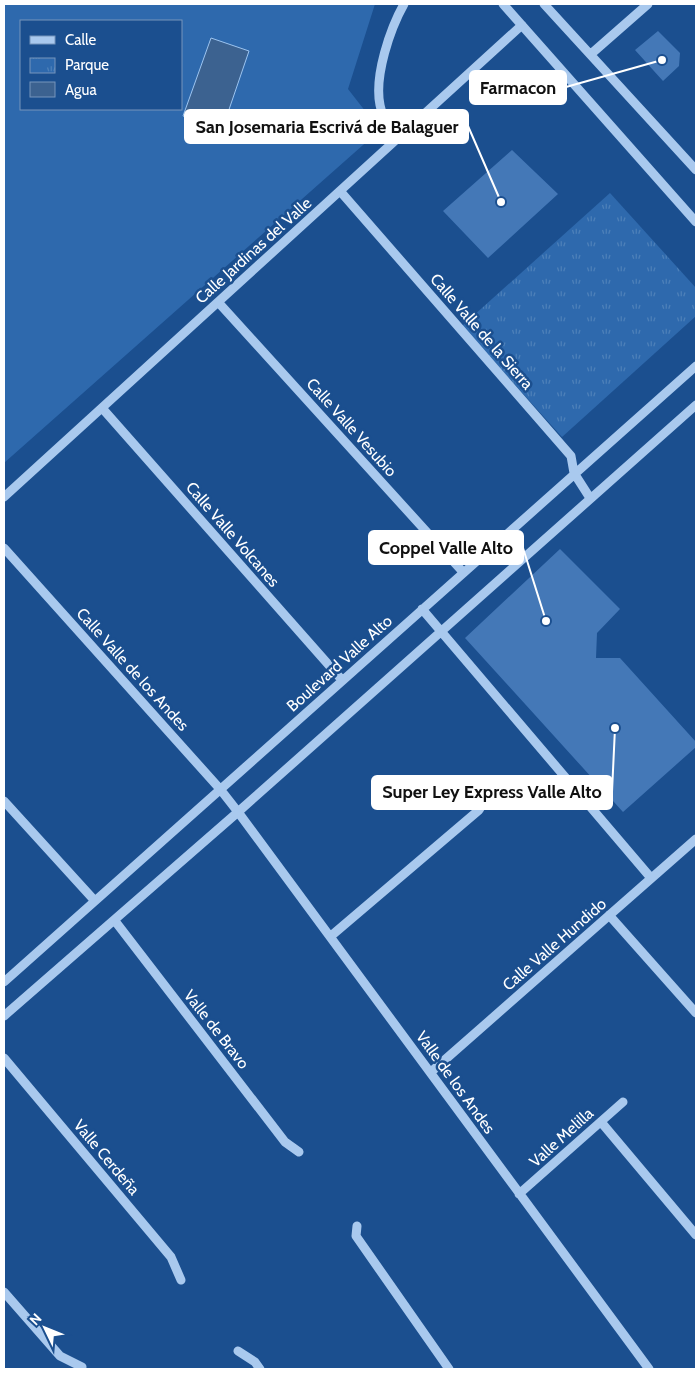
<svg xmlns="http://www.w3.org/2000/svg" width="700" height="1373" font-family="Cabin,sans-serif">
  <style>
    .park { fill: url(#park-tufts) }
    .pitch { fill: #2e69ad; fill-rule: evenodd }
    .water { fill: #3c6290; stroke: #9cc4f0 }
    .building { fill: #4478b7 }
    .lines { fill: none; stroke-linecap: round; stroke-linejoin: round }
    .minor { stroke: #a9c9ee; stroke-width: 9 }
    .labels { text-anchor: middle; stroke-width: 5; stroke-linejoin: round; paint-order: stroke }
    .street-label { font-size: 16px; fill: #fff; stroke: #1b4f8f }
    .leader { fill: none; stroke: #fff; stroke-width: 2 }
    .callout-dot { fill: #fff; stroke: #1b4f8f; stroke-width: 2 }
    .callout { fill: #fff; stroke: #fff; stroke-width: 2 }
    .callout-label { font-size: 18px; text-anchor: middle; font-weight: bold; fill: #111 }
  </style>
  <defs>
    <pattern id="park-tufts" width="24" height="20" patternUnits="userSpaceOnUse" patternTransform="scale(1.25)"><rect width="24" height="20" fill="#2e69ad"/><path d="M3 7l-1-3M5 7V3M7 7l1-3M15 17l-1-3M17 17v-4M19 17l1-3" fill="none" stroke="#4d80b9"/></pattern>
  </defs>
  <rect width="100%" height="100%" fill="#1b4f8f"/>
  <path class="park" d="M610,193L696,288V316L562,437L462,326Z"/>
  <path class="pitch" d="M4,4H375L348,89L380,130L4,463ZM21,21H181V109H21Z"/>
  <path class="water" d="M211,38L249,51L222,130L183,116Z"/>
  <path class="building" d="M658,31L680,53L679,66L663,81L635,50Z
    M512,150L558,194L488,258L443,211Z
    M560,549L620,609L597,633L596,658H620L696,742V747L623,812L465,638Z"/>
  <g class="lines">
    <path class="minor" d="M503,4L696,222
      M544,4L696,170
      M591,54L648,4
      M395,140C390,129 382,117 380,105C374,76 390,29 404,4
      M340,191L571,456L574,473L590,498
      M218,302L463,572
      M102,408L342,680
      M4,497L522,25
      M4,548L220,789L238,812L649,1369
      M422,609L651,878
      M4,801L95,901
      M609,915L696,1013
      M115,921L285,1142L299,1152
      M331,936L479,810L494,785
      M4,982L696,366
      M4,1016L238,812L696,405
      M4,1058L171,1257L181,1280
      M431,1072L696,839
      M601,1122L696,1235
      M519,1194L623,1102
      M357,1226L356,1236L449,1369
      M4,1292L60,1356L82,1367
      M238,1351L255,1362L260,1369"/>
  </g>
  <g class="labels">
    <g class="street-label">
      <text transform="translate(253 250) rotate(-42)" y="6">Calle Jardinas del Valle</text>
      <text transform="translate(482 331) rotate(49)" y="6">Calle Valle de la Sierra</text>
      <text transform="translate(352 427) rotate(48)" y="6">Calle Valle Vesubio</text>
      <text transform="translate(233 534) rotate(49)" y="6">Calle Valle Volcanes</text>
      <text transform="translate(339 663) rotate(-42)" y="6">Boulevard Valle Alto</text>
      <text transform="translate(133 669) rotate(48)" y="6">Calle Valle de los Andes</text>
      <text transform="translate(554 944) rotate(-41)" y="6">Calle Valle Hundido</text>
      <text transform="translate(217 1029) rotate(52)" y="6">Valle de Bravo</text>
      <text transform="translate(456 1082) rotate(54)" y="6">Valle de los Andes</text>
      <text transform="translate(561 1137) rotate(-42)" y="6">Valle Melilla</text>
      <text transform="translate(107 1157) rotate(50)" y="6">Valle Cerdeña</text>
    </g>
  </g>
  <path class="leader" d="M662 60L566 87M501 202L468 126M546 621L523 548M615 728L612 792"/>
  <g class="callout-dot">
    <circle cx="662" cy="60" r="5"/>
    <circle cx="501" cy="202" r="5"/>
    <circle cx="546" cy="621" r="5"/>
    <circle cx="615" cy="728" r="5"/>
  </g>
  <g class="callout">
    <rect x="470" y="71" width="96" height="33" rx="5"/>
    <rect x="185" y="110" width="283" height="33" rx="5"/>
    <rect x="369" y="531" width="154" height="33" rx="5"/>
    <rect x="372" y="776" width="240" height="33" rx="5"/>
  </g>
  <g class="callout-label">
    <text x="518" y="94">Farmacon</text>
    <text x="327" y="133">San Josemaria Escrivá de Balaguer</text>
    <text x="446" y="554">Coppel Valle Alto</text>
    <text x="492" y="798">Super Ley Express Valle Alto</text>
  </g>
  <rect width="700" height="1373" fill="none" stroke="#ffffff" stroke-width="10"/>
  <rect x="20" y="20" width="162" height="90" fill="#1b4f8f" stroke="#7695bc"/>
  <rect x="30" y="36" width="25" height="8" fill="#a9c9ee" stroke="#7695bc"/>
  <text x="65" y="45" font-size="15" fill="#ffffff">Calle</text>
  <rect x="30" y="58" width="25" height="15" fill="url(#park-tufts)" stroke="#7695bc"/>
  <text x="65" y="70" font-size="15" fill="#ffffff">Parque</text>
  <rect x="30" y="82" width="25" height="15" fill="#3c6290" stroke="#7695bc"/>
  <text x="65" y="95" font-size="15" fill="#ffffff">Agua</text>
  <g transform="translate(45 1328) rotate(313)" stroke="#1b4f8f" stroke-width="4" paint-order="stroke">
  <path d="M0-4L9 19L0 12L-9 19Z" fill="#ffffff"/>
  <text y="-8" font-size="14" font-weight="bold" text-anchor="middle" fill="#ffffff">N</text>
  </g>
</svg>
